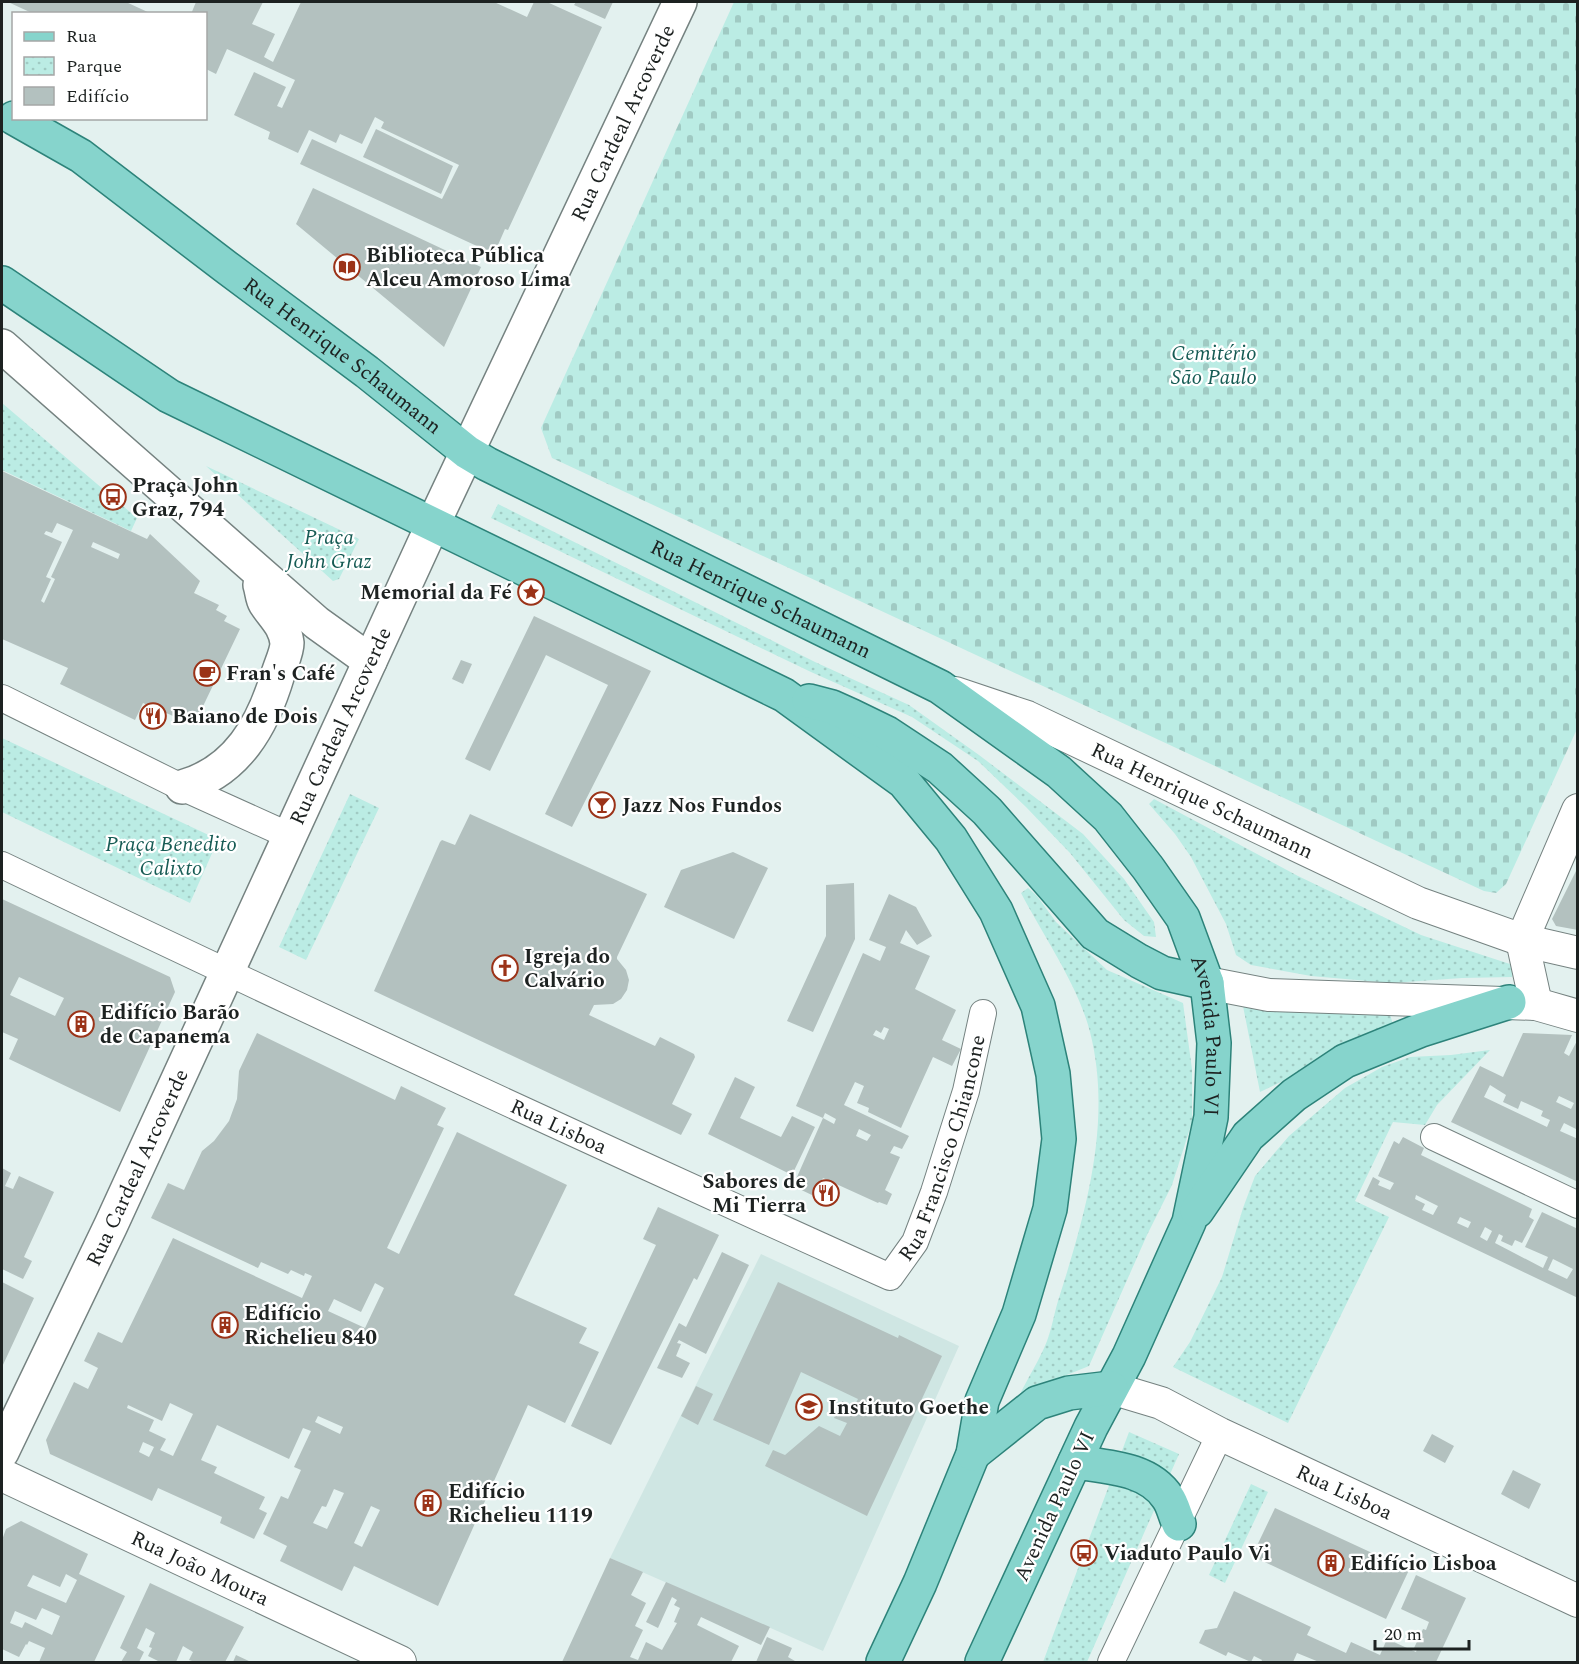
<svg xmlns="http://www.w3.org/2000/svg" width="1579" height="1664" font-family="Spectral,serif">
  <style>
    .built { fill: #cfe6e3 }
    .cemetery { fill: url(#cemetery-stones) }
    .park { fill: url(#park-dots) }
    .building { fill: #b3c1bf; fill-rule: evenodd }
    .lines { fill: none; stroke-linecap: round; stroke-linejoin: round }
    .minor-casing { stroke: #758280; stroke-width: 28 }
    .tertiary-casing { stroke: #758280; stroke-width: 34 }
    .secondary-casing { stroke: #758280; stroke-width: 36 }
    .primary-casing { stroke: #2d837a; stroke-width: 36 }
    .minor { stroke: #fff; stroke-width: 26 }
    .tertiary { stroke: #fff; stroke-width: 32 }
    .secondary { stroke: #fff; stroke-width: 33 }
    .primary { stroke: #86d4cc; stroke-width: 33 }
    .labels { text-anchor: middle; stroke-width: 4.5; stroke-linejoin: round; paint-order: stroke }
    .street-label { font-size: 21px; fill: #1d2221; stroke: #fff }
    .poi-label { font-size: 21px; font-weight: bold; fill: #1d2221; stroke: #fff; text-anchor: start }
    .park-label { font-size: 21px; font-style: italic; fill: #165b54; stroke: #fff }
  </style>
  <defs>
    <pattern id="cemetery-stones" width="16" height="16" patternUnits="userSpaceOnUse" patternTransform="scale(1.5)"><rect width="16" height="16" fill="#bbece4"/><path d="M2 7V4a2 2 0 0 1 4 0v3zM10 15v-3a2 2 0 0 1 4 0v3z" fill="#a0cac3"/></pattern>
    <pattern id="park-dots" width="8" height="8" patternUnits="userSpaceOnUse" patternTransform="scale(1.5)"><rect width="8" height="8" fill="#bbece4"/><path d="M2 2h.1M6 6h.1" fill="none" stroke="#a0cac3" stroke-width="1.8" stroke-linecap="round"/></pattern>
  </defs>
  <rect width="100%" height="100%" fill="#e3f1ef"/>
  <path class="built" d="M761,1254L959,1346L823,1651L610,1558Z"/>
  <path class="cemetery" d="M734,2H1577V729L1506,884L1496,893L1484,891L552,458L541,428Z"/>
  <path class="park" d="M2,403L137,518L131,531L2,470Z
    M206,466L359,539L339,579L333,581Z
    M498,504L815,662L909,705L979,755L1083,834L1124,879L1154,922L1156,937L1144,936L1124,920L1070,853L1026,807L978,761L912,717L811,672L491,518Z
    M2,738L215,838L217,842L190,903L2,812Z
    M350,794L379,808L306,960L279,947Z
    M1154,799L1298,876L1421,935L1513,965L1512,977L1462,978L1391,983L1311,976L1251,965L1236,955L1226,924L1191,857L1175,834L1149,804Z
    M1028,888L1037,896L1056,922L1107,970L1183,1003L1192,1069V1122L1172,1185L1147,1235L1089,1366L1020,1394C1029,1376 1040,1359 1047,1341C1052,1328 1054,1314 1058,1301C1085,1216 1113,1122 1090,1032C1078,985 1044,937 1021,893Z
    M1243,1006L1389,1011L1394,1028L1260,1092Z
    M1490,1050L1437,1105L1425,1125L1393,1122L1355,1201L1389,1217L1288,1423L1173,1367L1190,1342L1222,1277L1243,1208L1255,1176L1289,1136L1345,1088L1382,1067L1410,1057L1451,1055Z
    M1129,1432L1179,1454L1087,1662H1043Z
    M1251,1484L1268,1492L1225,1583L1209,1575Z"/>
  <path class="building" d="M8,2H126L152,14H34Z
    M196,2H263L252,24L275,34L264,57L273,62L301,2H494L527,17L534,2H547L602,27L508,230L505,229L494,254L300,164L312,139L442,199L459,165L381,128L384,122L375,117L362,144L340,134L336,143L309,130L298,153L268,139L270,132L234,115L254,72L286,87L277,106L282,108L295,80L227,49L216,74L206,69V14H191Z
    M576,2H613L605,19L574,5Z
    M376,129L453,166L441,194L363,157Z
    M313,188L481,267L444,347L296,224Z
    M2,471L147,539L150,534L200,581L194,593L219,605L216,610L227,616L224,621L240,629L194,725L143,703L135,720L60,684L68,668L2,639ZM57,523L73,530L51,577L55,579L44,603L41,601L51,579L46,577L62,542L44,534L46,531L52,533ZM93,542L120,554L118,559L91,547Z
    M534,616L651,671L572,827L545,814L608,685L546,655L490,771L465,759Z
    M461,660L472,664L463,684L452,679Z
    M470,814L647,894L617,957V959L626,970L629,980L627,990L621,999L613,1004L594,1005L589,1015L655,1046L660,1037L694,1054L695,1057L672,1104L692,1114L681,1135L374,991L440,842L442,840L455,845Z
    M733,852L768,868L734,939L664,907L681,870Z
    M1578,867V930L1556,926L1552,919Z
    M854,883L855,939L813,1032L787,1021L826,936V885Z
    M889,894L916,907L932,936L917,945L906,930L900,943L930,956L915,989L956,1010L942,1040L961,1049L952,1066L933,1057L901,1128L868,1112L869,1108L857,1103L864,1086L855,1082L844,1105L909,1136L902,1149L894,1146L890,1153L900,1157L885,1190L892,1194L887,1205L879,1202L878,1203L823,1178L814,1196L793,1186L823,1118L834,1124L836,1119L825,1113L823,1118L796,1106L863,953L880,961L886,947L869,940ZM884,1027L889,1029L884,1040L873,1035L876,1030L881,1033ZM859,1129L871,1135L867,1141L856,1136Z
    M2,899L170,977L175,992L120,1112L9,1059L18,1039L2,1032ZM19,977L64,998L55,1016L10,995Z
    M257,1033L395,1100L401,1086L446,1108L437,1125L444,1128L387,1248L399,1254L457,1132L567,1185L514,1295L587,1328L579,1343L599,1352L565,1423L528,1405L438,1606L354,1566L342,1591L280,1561L287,1546L263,1534L281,1496L288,1499L301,1470L294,1467L311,1431L303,1428L289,1459L217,1425L201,1460L217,1467L214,1473L265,1497L259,1509L267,1513L254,1539L220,1523L222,1517L158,1488L152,1501L50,1454L46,1440L74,1382L88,1389L98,1368L84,1361L98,1332L122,1343L173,1238L302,1298L312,1276L305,1273L304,1276L291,1270L288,1274L261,1262L258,1268L151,1218L168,1183L184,1190L202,1151L214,1141L229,1121L237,1099L239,1071ZM375,1283L384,1288L365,1328L328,1311L334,1299L361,1312ZM170,1403L193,1414L173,1456L160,1450L166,1439L149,1431L154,1420L127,1408L128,1405L162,1421ZM318,1416L343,1427L340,1434L315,1422ZM143,1442L154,1447L149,1457L139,1452ZM334,1489L344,1493L327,1529L313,1523L322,1506L326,1507ZM371,1506L380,1510L362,1547L354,1543Z
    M1523,1033L1572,1035L1564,1053L1569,1056L1578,1039V1130L1564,1123L1560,1131L1578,1139V1182L1451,1122L1480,1066L1503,1077ZM1490,1085L1506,1095L1503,1102L1518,1109L1521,1101L1543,1111L1541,1116L1550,1120L1547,1127L1484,1097ZM1559,1096L1574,1103L1571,1109L1556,1102Z
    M735,1077L755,1087L740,1118L781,1137L792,1116L815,1127L792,1175L708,1134Z
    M1403,1137L1424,1148L1421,1155L1532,1209L1529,1217L1534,1220L1522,1243L1515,1240L1512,1246L1501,1241L1503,1236L1499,1234L1495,1243L1543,1268L1548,1257L1525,1247L1542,1212L1578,1229V1298L1364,1196L1373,1177L1380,1181L1378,1185L1390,1190L1394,1183L1378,1176L1394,1141L1399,1144ZM1416,1195L1438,1206L1433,1215L1422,1210L1425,1204L1415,1199ZM1460,1217L1471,1222L1468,1228L1457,1223ZM1485,1227L1492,1231L1487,1241L1480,1237ZM1553,1259L1573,1269L1567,1279L1548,1270Z
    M2,1168L11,1173L5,1186L13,1189L19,1176L54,1192L24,1257L32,1261L23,1279L2,1269Z
    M658,1207L719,1235L697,1280L694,1278L611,1445L571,1426L656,1245L643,1239Z
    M722,1252L749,1265L706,1354L679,1340L677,1343L681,1344L676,1356L690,1363L682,1378L657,1368L679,1323L686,1327Z
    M2,1282L34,1298L2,1367Z
    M778,1282L898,1338L899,1335L942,1356L867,1516L765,1466L773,1450L785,1455L819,1426L840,1436L847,1423L834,1418L842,1401L854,1407L858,1399L801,1372L769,1445L713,1420Z
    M696,1386L713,1394L698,1425L681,1416Z
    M1432,1434L1454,1446L1445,1463L1423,1451Z
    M1513,1470L1541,1484L1529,1509L1501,1494Z
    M1275,1508L1409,1570L1386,1619L1252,1556Z
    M21,1521L88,1554L79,1574L125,1596L94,1662H39L45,1648L29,1641L27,1645L26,1644L19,1657L2,1649V1540L6,1529ZM66,1574L77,1580L66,1603L27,1586L33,1575L60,1587ZM42,1608L60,1616L52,1635L25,1622L22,1628L10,1623L15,1611L36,1620Z
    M610,1558L643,1572L631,1595L646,1603L635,1626L643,1630L630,1657L638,1660L646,1642L662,1650L677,1623L674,1622L680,1608L674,1605L677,1600L672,1597L658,1628L646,1622L666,1582L770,1627L761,1645L701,1617L697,1625L739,1646L731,1662H562Z
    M1416,1575L1466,1598L1436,1662H1319L1297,1653L1293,1662H1261L1262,1660L1254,1656L1251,1662L1228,1652L1226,1656L1199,1643L1205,1630L1217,1628L1234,1591L1311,1627L1307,1635L1346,1653L1351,1642L1380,1655L1387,1639L1416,1652L1417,1649L1414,1648L1423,1629L1426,1630L1429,1622L1401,1609Z
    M150,1583L244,1627L225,1662H195L189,1660L193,1652L183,1646L176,1662H160L148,1656L152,1648L149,1647L155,1633L146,1628L137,1648L144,1652L139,1662H121L127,1652L120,1648Z
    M767,1637L792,1648L788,1657L795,1661L794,1662H756Z
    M236,1655L251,1662H233Z"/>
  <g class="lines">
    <g class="minor-casing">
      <g id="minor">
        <path d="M2,698L177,785L290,836"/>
        <path id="s1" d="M2,865C296,1006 592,1143 890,1277L915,1242L934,1192L966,1091L983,1013"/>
        <path d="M1434,1137L1578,1205"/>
        <path d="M1111,1662L1220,1434"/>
      </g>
    </g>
    <g class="tertiary-casing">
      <g id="tertiary">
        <path id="s2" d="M955,693L1027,717L1418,903L1522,940L1578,953"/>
        <path d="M1207,983L1269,995L1536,1004L1578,1016"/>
        <path d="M1536,1004L1522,940L1578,810"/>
        <path id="s3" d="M1111,1388L1161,1403L1220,1434L1578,1601"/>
        <path id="s4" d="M2,1475L400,1662"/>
      </g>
    </g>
    <g class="secondary-casing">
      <g id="secondary">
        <path d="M2,346L317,623L370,661"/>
        <path d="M182,787C237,772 263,725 278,674C281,664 287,652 287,643C285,625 274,617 265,603C262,598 262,591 260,585"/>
        <path id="s5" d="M2,1452L111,1225L433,524L680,2"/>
      </g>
    </g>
    <g class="primary-casing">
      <g id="primary">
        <path id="s6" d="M14,118L81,156L226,267L367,372L467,452L487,464L940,687L1059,772L1108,817L1148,868L1183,918L1207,983L1214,1043L1211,1117L1189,1222L1129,1356L1091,1427L982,1662"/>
        <path d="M2,283L169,396L784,695L904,782L951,839L996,911L1038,1006L1053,1074L1059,1139L1050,1209L1019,1314L982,1401L973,1454L920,1583L883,1662"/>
        <path d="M809,701L832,707L852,716L887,733L940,768L987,811L1095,934L1139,961L1162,973L1207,983"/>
        <path d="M1197,1211L1248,1136L1294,1095L1345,1061L1421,1030L1509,1002"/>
        <path d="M973,1454L1037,1403L1069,1393L1111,1388"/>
        <path d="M1075,1462C1107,1467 1149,1468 1168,1498C1173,1505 1175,1516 1179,1524"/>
      </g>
    </g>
    <use href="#minor" class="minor"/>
    <use href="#tertiary" class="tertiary"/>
    <use href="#secondary" class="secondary"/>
    <use href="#primary" class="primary"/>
  </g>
  <defs>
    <g id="library-ring" transform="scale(1.35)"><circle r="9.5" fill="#fff" stroke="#9b3318" stroke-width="1.5"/><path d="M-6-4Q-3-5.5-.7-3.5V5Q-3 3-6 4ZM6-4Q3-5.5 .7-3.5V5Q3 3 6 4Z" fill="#9b3318"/></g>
    <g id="bus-ring" transform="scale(1.35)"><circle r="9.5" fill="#fff" stroke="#9b3318" stroke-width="1.5"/><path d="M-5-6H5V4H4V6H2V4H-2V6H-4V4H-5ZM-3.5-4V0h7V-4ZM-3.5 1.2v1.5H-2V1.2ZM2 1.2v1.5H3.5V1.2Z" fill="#9b3318"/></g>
    <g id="sight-ring" transform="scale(1.35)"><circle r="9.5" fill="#fff" stroke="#9b3318" stroke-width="1.5"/><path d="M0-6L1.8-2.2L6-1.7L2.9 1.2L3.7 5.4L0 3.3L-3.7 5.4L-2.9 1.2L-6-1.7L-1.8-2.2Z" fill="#9b3318"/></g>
    <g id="cafe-ring" transform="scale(1.35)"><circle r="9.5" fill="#fff" stroke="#9b3318" stroke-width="1.5"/><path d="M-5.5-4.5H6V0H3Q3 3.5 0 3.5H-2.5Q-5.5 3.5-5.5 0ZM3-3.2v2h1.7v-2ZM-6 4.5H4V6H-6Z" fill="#9b3318"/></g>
    <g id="restaurant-ring" transform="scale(1.35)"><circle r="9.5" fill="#fff" stroke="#9b3318" stroke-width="1.5"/><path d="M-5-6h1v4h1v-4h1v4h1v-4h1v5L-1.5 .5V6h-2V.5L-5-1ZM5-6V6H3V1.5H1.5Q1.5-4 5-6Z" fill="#9b3318"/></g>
    <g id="bar-ring" transform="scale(1.35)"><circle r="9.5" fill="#fff" stroke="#9b3318" stroke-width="1.5"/><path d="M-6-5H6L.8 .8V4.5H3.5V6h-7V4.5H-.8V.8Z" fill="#9b3318"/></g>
    <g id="church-ring" transform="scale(1.35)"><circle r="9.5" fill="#fff" stroke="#9b3318" stroke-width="1.5"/><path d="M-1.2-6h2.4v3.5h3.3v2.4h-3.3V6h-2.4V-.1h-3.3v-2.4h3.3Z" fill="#9b3318"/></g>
    <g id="building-ring" transform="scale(1.35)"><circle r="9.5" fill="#fff" stroke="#9b3318" stroke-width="1.5"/><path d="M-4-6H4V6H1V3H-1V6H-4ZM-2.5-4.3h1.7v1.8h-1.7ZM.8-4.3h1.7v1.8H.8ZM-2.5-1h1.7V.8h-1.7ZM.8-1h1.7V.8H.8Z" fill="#9b3318"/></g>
    <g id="school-ring" transform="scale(1.35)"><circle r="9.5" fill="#fff" stroke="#9b3318" stroke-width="1.5"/><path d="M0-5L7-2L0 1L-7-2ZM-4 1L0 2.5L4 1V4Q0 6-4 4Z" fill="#9b3318"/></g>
  </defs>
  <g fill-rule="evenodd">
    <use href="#library-ring" x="347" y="267"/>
    <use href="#bus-ring" x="113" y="497"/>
    <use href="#sight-ring" x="531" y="592"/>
    <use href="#cafe-ring" x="207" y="673"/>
    <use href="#restaurant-ring" x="153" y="716"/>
    <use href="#bar-ring" x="602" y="805"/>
    <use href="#church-ring" x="505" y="968"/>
    <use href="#building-ring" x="81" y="1024"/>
    <use href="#restaurant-ring" x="826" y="1193"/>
    <use href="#building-ring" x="225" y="1325"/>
    <use href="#school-ring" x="809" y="1407"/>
    <use href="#building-ring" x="428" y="1503"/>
    <use href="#bus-ring" x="1084" y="1553"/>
    <use href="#building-ring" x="1331" y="1563"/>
  </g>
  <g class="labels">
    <g class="street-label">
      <text dy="7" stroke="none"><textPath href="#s5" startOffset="1467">Rua Cardeal Arcoverde</textPath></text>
      <text dy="7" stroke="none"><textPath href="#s6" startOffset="406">Rua Henrique Schaumann</textPath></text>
      <text dy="7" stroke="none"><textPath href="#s6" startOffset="892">Rua Henrique Schaumann</textPath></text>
      <text dy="7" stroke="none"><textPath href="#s5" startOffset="801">Rua Cardeal Arcoverde</textPath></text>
      <text dy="7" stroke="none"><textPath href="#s2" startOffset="270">Rua Henrique Schaumann</textPath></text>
      <text dy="7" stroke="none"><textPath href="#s6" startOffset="1552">Avenida Paulo VI</textPath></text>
      <text dy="7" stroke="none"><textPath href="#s1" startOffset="615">Rua Lisboa</textPath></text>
      <text dy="7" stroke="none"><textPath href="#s1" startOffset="1120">Rua Francisco Chiancone</textPath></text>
      <text dy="7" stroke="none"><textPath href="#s5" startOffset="315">Rua Cardeal Arcoverde</textPath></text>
      <text dy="7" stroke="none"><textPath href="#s3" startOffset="256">Rua Lisboa</textPath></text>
      <text transform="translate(1054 1506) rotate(-65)" y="7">Avenida Paulo VI</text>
      <text dy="7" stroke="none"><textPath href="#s4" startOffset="219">Rua João Moura</textPath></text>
    </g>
    <g class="poi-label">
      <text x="366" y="262">Biblioteca Pública<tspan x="366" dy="24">Alceu Amoroso Lima</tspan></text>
      <text x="132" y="492">Praça John<tspan x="132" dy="24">Graz, 794</tspan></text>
      <text x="512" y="599" text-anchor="end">Memorial da Fé</text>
      <text x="226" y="680">Fran's Café</text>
      <text x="172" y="723">Baiano de Dois</text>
      <text x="622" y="812">Jazz Nos Fundos</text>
      <text x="524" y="963">Igreja do<tspan x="524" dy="24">Calvário</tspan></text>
      <text x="100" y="1019">Edifício Barão<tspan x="100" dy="24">de Capanema</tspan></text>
      <text x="806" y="1188" text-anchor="end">Sabores de<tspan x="806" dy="24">Mi Tierra</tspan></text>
      <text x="244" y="1320">Edifício<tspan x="244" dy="24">Richelieu 840</tspan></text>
      <text x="828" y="1414">Instituto Goethe</text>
      <text x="448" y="1498">Edifício<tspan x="448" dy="24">Richelieu 1119</tspan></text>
      <text x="1104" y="1560">Viaduto Paulo Vi</text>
      <text x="1350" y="1570">Edifício Lisboa</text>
    </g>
    <g class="park-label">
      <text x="1214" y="360">Cemitério<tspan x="1214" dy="24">São Paulo</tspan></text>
      <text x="329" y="544">Praça<tspan x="329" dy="24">John Graz</tspan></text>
      <text x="171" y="851">Praça Benedito<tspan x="171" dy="24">Calixto</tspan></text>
    </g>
  </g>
  <rect width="1579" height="1664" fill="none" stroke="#1d2221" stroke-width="6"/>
  <rect x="12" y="12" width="195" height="108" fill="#ffffff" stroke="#a5a7a6" stroke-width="1.5"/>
  <rect x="24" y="32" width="30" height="9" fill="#86d4cc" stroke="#a5a7a6" stroke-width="1.5"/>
  <text x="66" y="42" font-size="18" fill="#1d2221">Rua</text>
  <rect x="24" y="57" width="30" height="18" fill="url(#park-dots)" stroke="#a5a7a6" stroke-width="1.5"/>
  <text x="66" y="72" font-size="18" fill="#1d2221">Parque</text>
  <rect x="24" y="87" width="30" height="18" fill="#b3c1bf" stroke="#a5a7a6" stroke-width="1.5"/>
  <text x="66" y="102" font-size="18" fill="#1d2221">Edifício</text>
  <path d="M1375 1640v9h94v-9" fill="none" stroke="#1d2221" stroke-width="3"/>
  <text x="1384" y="1640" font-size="18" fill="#1d2221" stroke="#ffffff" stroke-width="4.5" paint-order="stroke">20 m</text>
</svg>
